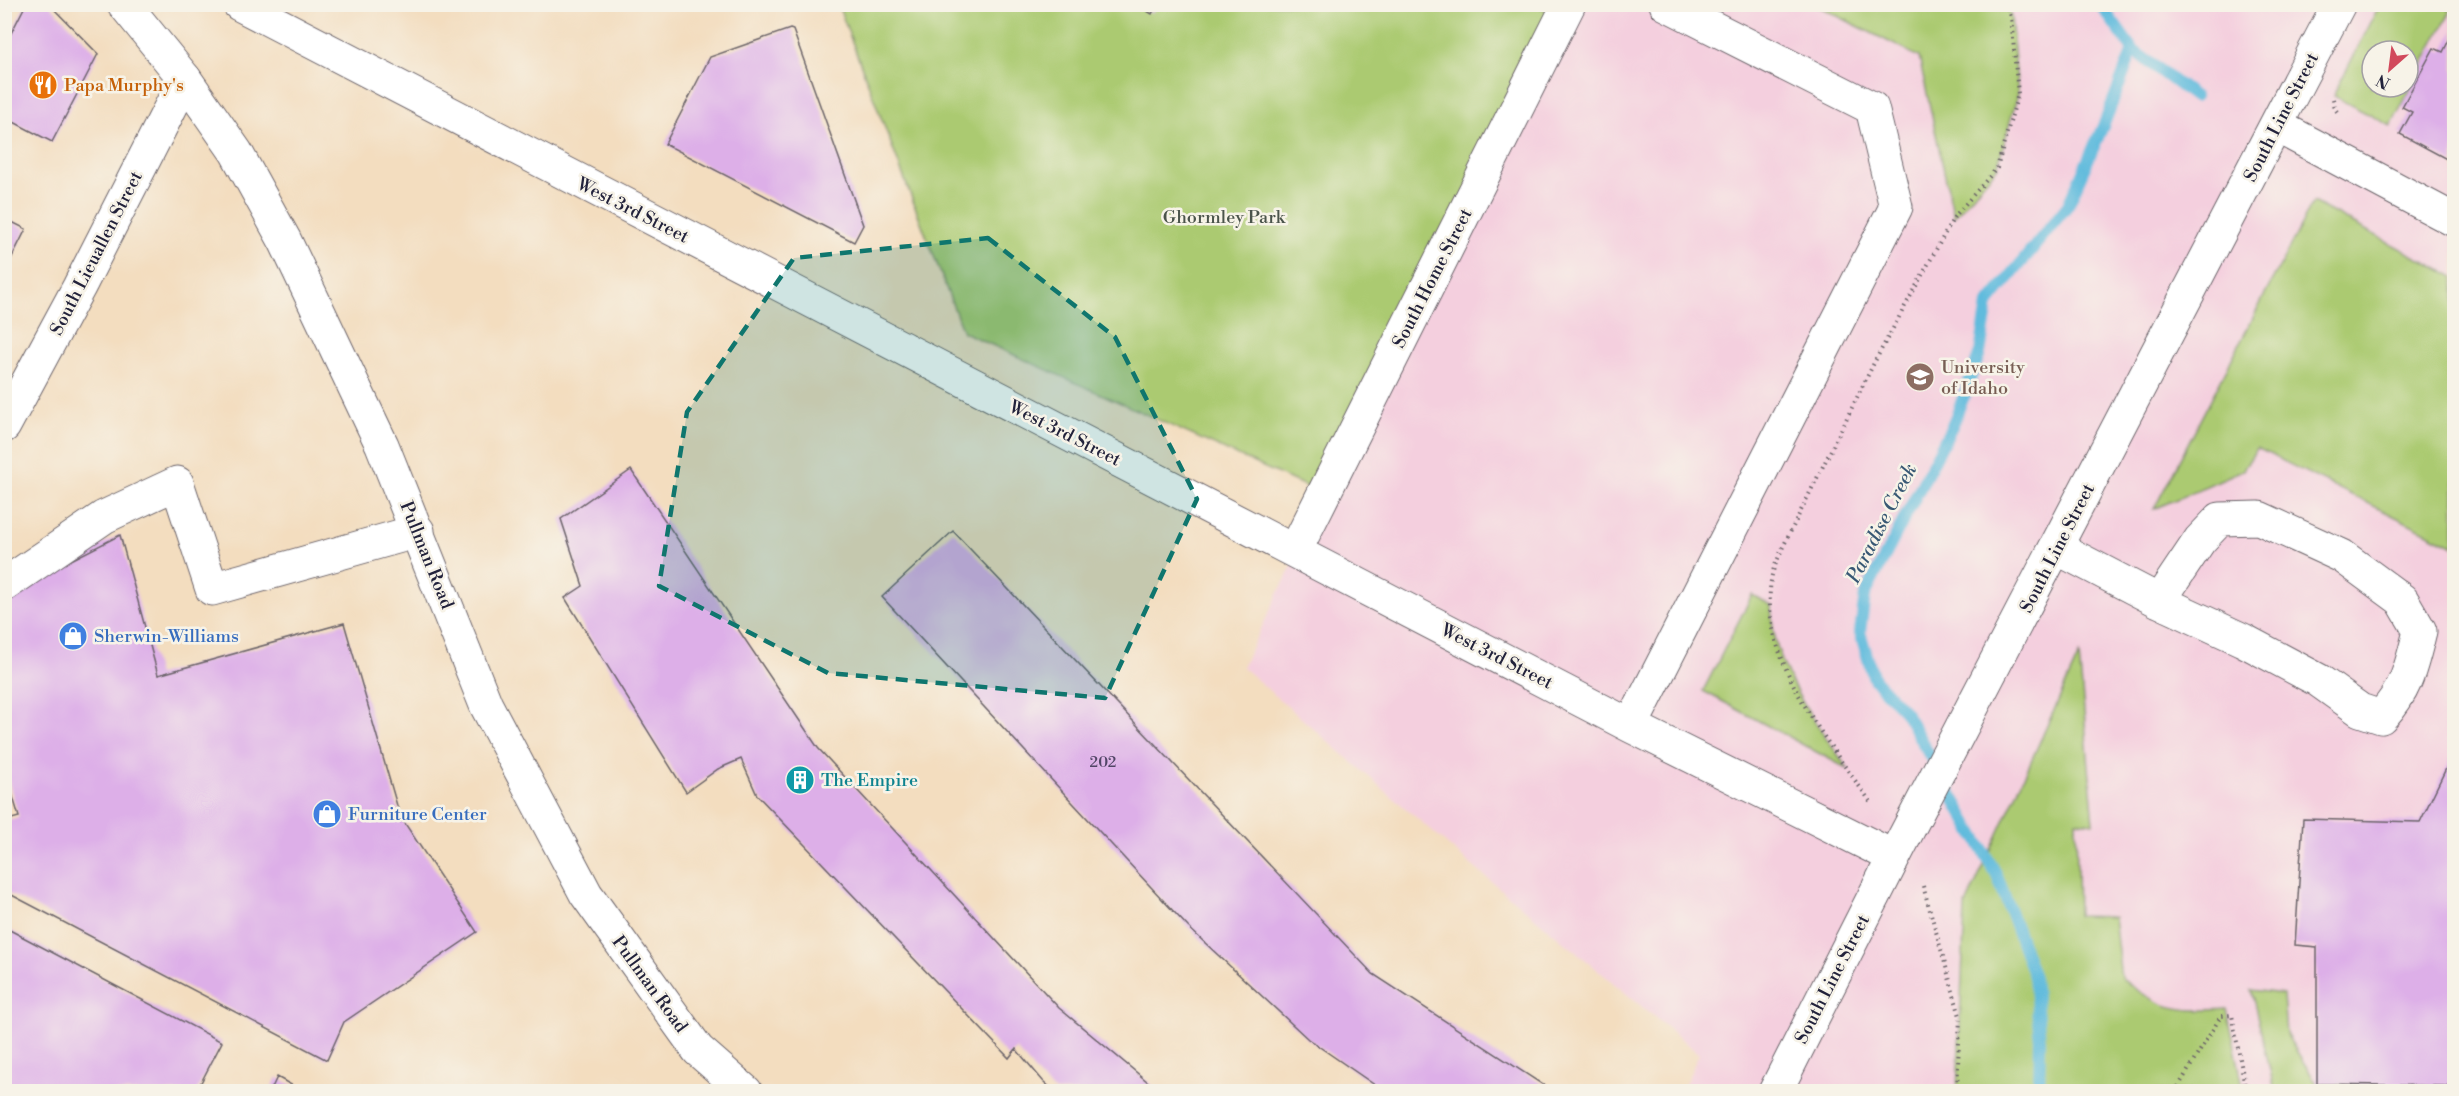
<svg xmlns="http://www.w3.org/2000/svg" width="2459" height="1096" font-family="'Libre Bodoni',serif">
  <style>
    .built { fill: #f4cfde; fill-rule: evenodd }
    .green { fill: #abca71; stroke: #667656; stroke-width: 1.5; fill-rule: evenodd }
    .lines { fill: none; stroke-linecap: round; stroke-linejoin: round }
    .stream { stroke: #60bbdd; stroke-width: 12 }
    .building { fill: #ddafe8 }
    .minor-casing { stroke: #6b6369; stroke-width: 35 }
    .major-casing { stroke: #6b6369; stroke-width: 35 }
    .path { stroke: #6b6369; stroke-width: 4; stroke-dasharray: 1.5 4.5; stroke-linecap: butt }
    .minor { stroke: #fff; stroke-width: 33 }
    .major { stroke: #fff; stroke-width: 33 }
    .marked { fill: #0f766e; fill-opacity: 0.2; stroke: #0f766e; stroke-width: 4.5; stroke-dasharray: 12 8; stroke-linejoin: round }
    .labels { text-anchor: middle; stroke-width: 5; stroke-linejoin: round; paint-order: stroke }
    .number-label { font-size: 15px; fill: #514566 }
    .food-label { font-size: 18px; fill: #c56008; stroke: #f7f3e8; text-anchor: start }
    .street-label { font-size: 18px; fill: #22223b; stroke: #f7f3e8 }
    .park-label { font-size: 18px; fill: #4b544b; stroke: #f7f3e8 }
    .education-label { font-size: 18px; fill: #785e54; stroke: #f7f3e8; text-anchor: start }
    .shop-label { font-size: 18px; fill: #366cbe; stroke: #f7f3e8; text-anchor: start }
    .culture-label { font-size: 18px; fill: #0d838f; stroke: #f7f3e8; text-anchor: start }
    .water-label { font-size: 20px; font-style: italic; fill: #385874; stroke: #f7f3e8 }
  </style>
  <rect width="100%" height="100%" fill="#f7f3e8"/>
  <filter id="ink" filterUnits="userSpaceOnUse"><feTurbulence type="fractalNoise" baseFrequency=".0167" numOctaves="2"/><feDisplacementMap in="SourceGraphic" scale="12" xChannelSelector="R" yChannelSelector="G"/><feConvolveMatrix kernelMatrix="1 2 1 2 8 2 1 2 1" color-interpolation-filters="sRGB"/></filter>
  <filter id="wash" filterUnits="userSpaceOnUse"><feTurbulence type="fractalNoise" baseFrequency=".008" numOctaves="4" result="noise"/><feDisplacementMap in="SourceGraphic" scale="24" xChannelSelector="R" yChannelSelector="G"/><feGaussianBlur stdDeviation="1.35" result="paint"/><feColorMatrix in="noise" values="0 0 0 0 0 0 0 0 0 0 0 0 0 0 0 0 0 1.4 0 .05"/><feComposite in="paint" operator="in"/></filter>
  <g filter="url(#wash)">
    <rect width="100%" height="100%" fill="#f3ddbf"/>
    <path class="built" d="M1570,5H2454V1091H1682L1699,1054L1463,858L1242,667ZM2372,51H2408V87H2372Z"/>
    <path class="green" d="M1535,4L1561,19L1323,494L963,332L838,5Z
      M1816,5H2007L2011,17L2018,94L1997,168L1954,217L1919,57Z
      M2380,5H2454L2391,126L2333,96ZM2372,51H2408V87H2372Z
      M2313,202L2454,277V546L2257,448L2243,470L2154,509Z
      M1752,595L1771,605C1772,614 1772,624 1774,633C1783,683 1820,728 1848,769L1703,691Z
      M2079,655L2094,823L2076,821L2078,916L2114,917L2121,978C2161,1010 2177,1012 2227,1009L2244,1091H1957L1965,907Z
      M2251,990L2283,994L2286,1034L2317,1084L2454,1086V1091H2275Z"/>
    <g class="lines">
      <path class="stream" d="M2100,4L2133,50L2195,97
        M2039,1092L2040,1040L2034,977L1997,875L1905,712L1874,679L1860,632L1865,595L1953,424L1980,353L1988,304L2068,205L2104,124L2133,50"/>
    </g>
    <g id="blocks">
      <path class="building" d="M26,4H49L98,54L52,142L4,117V47Z
        M1135,4H1157L1152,14Z
        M790,29L793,30L863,225L854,242L665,144L710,57Z
        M2454,30V163L2400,134L2412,112L2402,107L2434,48L2443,52Z
        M4,218L26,229L7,267L4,266Z
        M631,470L818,748L1059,1008L1160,1092H1055L1043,1081L1016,1049L1009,1058L757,795L741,759L718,769L686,792L565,598L583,586L561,519Z
        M953,531L1373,974L1554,1092H1385L1308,1039L1188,927L882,597Z
        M120,535L158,675L344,623L400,816L477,932L344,1022L327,1060L4,891V821L19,817L4,767V607L34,579Z
        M2454,752V1086L2317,1084V947L2295,945L2303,819L2420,822Z
        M4,927L222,1042L196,1092H4Z
        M277,1077L304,1092H270Z"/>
    </g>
  </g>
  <g filter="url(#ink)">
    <use href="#blocks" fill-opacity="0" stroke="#6b6369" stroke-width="1.5"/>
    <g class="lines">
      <g class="minor-casing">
        <path id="minor" d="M239,4L1631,726L1894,857
          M2277,126L2454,220
          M4,426L79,287L185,79
          M2057,548L2159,601L2243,640L2318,680L2360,710L2381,717C2407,689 2411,667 2420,631L2402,600L2342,556L2259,518L2220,519L2200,540L2159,601
          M1295,551L1569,4
          M4,585L104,517L177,483L212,589L418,531
          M1631,726L1896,207L1872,108L1666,4
          M1775,1092L1894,857L2339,4"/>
      </g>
      <g class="major-casing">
        <path id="major" d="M124,4L185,79L236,152L285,241L382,445L486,705L586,894L698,1050L746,1092"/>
      </g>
      <path class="path" d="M2441,6L2454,13
        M2333,99L2335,109L2339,114
        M1870,801C1827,741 1756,654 1772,575C1774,566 1779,557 1782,549L1875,361L1954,217L1997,168L2018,94L2011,17L2007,4
        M1923,886L1960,1016L1957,1092
        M2175,1092L2221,1016L2232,1015L2246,1092"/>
      <use href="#minor" class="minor"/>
      <use href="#major" class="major"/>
    </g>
  </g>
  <path class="marked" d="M988,238L1115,337L1197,499L1105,698L828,673L659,586L687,412L794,258Z"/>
  <defs>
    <g id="restaurant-disc" transform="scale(1.5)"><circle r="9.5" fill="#e8710a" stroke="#f7f3e8"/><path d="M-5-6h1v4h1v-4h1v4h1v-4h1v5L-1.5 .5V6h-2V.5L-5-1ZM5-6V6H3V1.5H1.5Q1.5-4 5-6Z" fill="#fff"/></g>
    <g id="university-disc" transform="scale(1.5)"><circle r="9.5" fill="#8d6e63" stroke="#f7f3e8"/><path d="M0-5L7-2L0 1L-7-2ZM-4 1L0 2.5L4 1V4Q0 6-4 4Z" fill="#fff"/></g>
    <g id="shop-disc" transform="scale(1.5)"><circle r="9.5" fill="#3f7fe0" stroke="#f7f3e8"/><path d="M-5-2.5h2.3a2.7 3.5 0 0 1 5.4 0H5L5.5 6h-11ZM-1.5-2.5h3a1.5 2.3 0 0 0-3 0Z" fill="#fff"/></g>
    <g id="building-disc" transform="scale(1.5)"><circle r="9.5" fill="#0f9aa8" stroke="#f7f3e8"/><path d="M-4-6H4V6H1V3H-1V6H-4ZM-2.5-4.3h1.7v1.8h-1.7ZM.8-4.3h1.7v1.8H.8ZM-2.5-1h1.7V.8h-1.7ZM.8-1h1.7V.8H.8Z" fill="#fff"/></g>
  </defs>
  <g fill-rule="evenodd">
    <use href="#restaurant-disc" x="43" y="85"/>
    <use href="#university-disc" x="1920" y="377"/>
    <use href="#shop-disc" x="73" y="636"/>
    <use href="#building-disc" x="800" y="780"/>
    <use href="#shop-disc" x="327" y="814"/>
  </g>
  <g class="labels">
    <g class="number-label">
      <text x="1103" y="767">202</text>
    </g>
    <g class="food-label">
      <text x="64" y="91">Papa Murphy's</text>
    </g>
    <g class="street-label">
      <text transform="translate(2281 117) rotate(-63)" y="6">South Line Street</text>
      <text transform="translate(633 210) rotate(27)" y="6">West 3rd Street</text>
      <text transform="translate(96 253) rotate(-63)" y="6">South Lieuallen Street</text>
      <text transform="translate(1432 278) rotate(-63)" y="6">South Home Street</text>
      <text transform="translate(1065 433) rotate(27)" y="6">West 3rd Street</text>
      <text transform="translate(2057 548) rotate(-63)" y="6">South Line Street</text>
      <text transform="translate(427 555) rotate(68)" y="6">Pullman Road</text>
      <text transform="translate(1497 656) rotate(27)" y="6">West 3rd Street</text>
      <text transform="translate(1832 979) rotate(-63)" y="6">South Line Street</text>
      <text transform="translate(650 984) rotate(54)" y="6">Pullman Road</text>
    </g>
    <g class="park-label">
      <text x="1224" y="223">Ghormley Park</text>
    </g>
    <g class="education-label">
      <text x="1941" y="373">University<tspan x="1941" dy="21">of Idaho</tspan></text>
    </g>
    <g class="shop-label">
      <text x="94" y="642">Sherwin-Williams</text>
      <text x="348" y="820">Furniture Center</text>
    </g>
    <g class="culture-label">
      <text x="821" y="786">The Empire</text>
    </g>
    <g class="water-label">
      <text transform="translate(1881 523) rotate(-63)" y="7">Paradise Creek</text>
    </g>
  </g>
  <rect width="2459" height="1096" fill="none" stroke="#f7f3e8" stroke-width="24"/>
  <g transform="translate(2390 69) rotate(208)"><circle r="28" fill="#f7f3e8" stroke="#a29fa3" stroke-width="1.5"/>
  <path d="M0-4.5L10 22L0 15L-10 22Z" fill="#d1495b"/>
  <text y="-9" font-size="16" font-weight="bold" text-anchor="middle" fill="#22223b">N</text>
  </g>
</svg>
